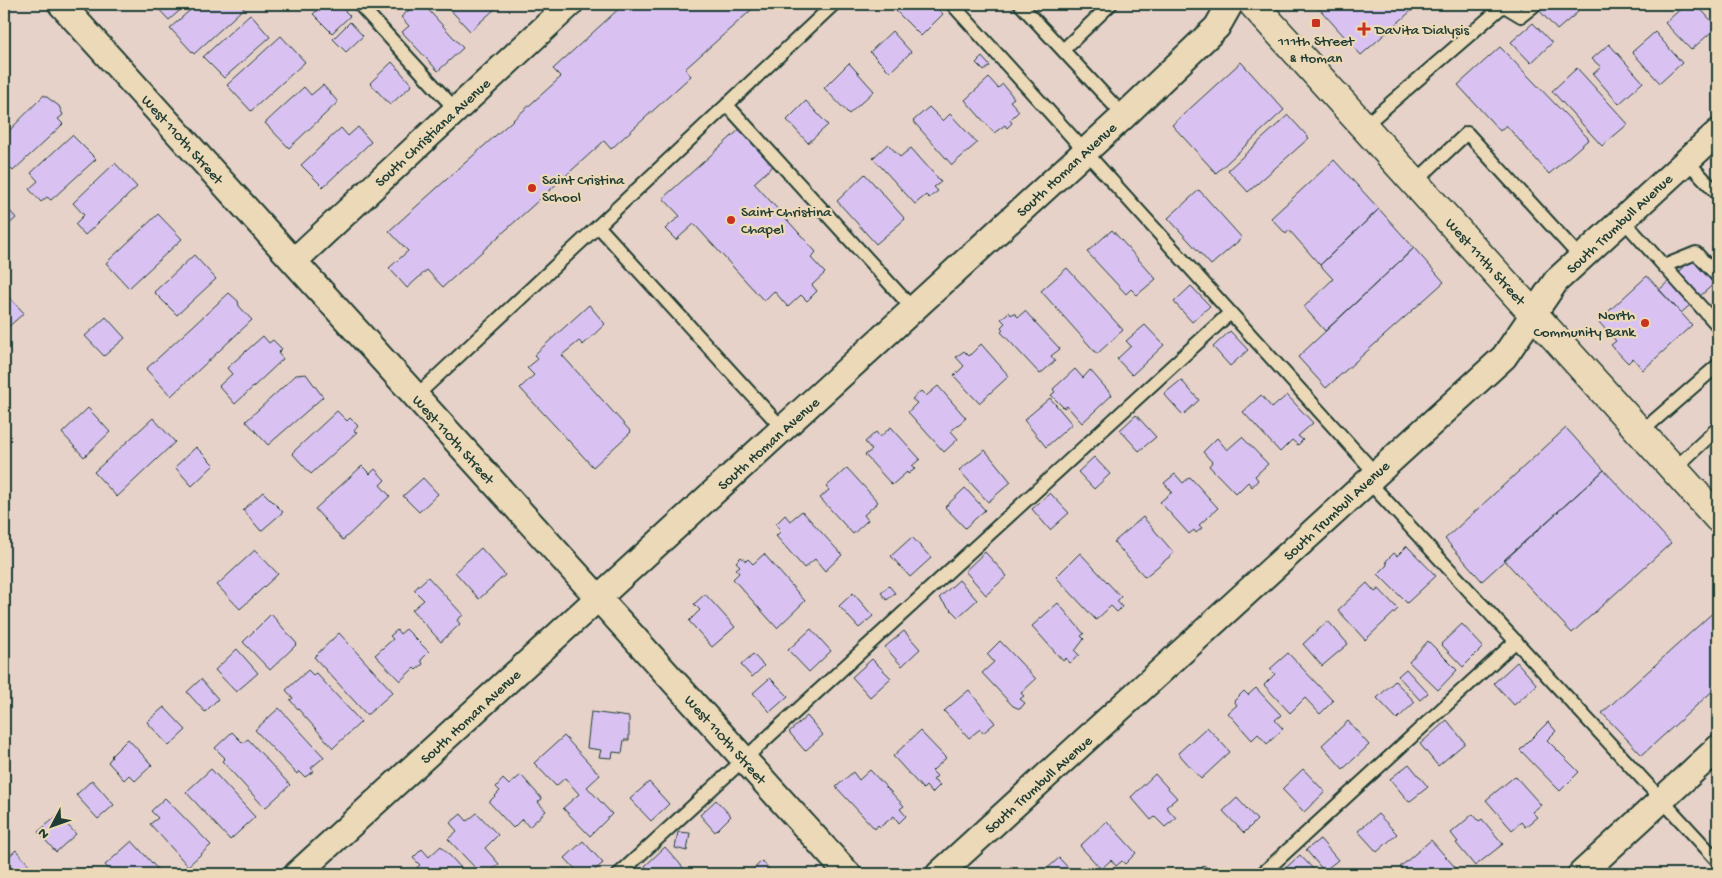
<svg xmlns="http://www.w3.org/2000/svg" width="1722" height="878" font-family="'Gochi Hand',sans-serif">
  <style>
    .building { fill: #d9c2f2; stroke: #1f3d34 }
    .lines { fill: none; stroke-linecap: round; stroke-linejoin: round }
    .lane-casing { stroke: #1f3d34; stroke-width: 16 }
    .street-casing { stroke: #1f3d34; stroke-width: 29 }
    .secondary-casing { stroke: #1f3d34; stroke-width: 31 }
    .lane { stroke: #ecd9b7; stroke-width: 12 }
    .street { stroke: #ecd9b7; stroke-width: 25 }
    .secondary { stroke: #ecd9b7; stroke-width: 28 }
    .poi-dot { fill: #c8321e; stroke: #ecd9b7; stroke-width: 2 }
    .labels { text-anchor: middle; stroke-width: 4.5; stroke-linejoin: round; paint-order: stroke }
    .poi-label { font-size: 15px; fill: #1f3d34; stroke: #ecd9b7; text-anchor: start }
    .street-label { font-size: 15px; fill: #1f3d34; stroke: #ecd9b7 }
  </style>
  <rect width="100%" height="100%" fill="#e6d2c9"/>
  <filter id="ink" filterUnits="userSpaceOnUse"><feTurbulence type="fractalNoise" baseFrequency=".02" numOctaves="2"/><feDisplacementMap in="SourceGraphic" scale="10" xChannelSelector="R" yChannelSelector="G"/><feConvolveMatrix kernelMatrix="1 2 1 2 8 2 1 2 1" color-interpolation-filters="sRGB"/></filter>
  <g filter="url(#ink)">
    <path class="building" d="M154,4H187L169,20Z
      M197,4H241L245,7L194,54L170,28Z
      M324,4H338L350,16L332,33L313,14Z
      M416,4H423L463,48L438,71L402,32L409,26L401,17Z
      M445,4H492L496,8L470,31Z
      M624,4H758L685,69L691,76L611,149L604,141L443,287L427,270L407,288L389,268L408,251L389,231L561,77L553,69Z
      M902,4H933L943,14L921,36L895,10Z
      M1315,4H1419L1361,55Z
      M1544,4H1571L1578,12L1557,30L1538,9Z
      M1597,4H1610L1603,10Z
      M1686,4H1696L1717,27L1691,50L1665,23Z
      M250,14L270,37L224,78L203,57Z
      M350,22L363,36L346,52L333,39Z
      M1533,23L1552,43L1531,63L1511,42Z
      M892,31L911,52L890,72L870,52Z
      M1655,32L1682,63L1660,83L1632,52Z
      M281,36L305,62L251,111L227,85Z
      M1609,44L1643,82L1619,104L1593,74L1601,67L1592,59Z
      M1500,47L1589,139L1549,174L1506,125L1500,131L1458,85Z
      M982,57L990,66L984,71L976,63Z
      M392,62L412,85L390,105L370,83Z
      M1241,62L1284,110L1216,173L1172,125Z
      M849,63L874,91L849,114L824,88Z
      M1577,68L1628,124L1602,146L1552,91Z
      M989,78L998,88L1003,84L1014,98L1010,101L1019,111L1010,120L1012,123L1007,128L1005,125L994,133L965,100Z
      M323,85L338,102L289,148L265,123L304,87L311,95Z
      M44,95L59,106L63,115L58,119L63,124L13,171L4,161V136Z
      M806,101L828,125L808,143L787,120Z
      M929,107L943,121L950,114L977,143L952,165L913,121Z
      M1288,115L1309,138L1248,192L1228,170Z
      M358,127L371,142L323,187L301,165L341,128L348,136Z
      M740,129L773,166L754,183L816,252L811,258L825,273L812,285L817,291L807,301L801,295L788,307L774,291L764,301L694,224L676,240L665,229L680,216L663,198Z
      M72,135L96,159L51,200L47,197L41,202L29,189L38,181L31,173Z
      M888,144L900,157L911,148L941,182L934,187L938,191L929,198L926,195L915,204L873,158Z
      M1334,160L1379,209L1320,265L1289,230L1286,234L1271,218Z
      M115,163L137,187L85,235L75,224L84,215L73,203Z
      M865,174L905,219L876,244L837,201Z
      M1199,190L1242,238L1211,265L1168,218Z
      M4,204L16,218L4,229Z
      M1379,209L1414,248L1325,331L1304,307L1333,279L1320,265Z
      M158,214L182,239L129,288L106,263Z
      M1112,230L1156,279L1137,295L1131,289L1126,294L1087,252Z
      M1414,248L1444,282L1326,388L1298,357Z
      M194,255L216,279L177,315L154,292Z
      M1695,257L1716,282L1681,313L1659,290Z
      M1067,268L1123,330L1097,354L1041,291Z
      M1647,276L1692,325L1643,370L1633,358L1628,363L1611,345L1616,341L1598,321Z
      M1191,286L1210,306L1192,322L1174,302Z
      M4,292L24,313L7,328L4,325Z
      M229,293L238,301L239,306L252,320L171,396L146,369Z
      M589,305L605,324L583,345L579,341L562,355L631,432L593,467L520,388L534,375L527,368L538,359L534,355Z
      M1025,311L1060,349L1051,356L1055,361L1040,374L1001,332L1003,330L1001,327L1005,323L1001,319L1009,312L1011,315L1014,313L1018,317Z
      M106,317L125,338L104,356L85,336Z
      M1145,325L1164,345L1132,375L1117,359L1131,346L1126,341Z
      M1230,331L1248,350L1230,366L1213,347Z
      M263,336L269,343L273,340L282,349L278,353L283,359L235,404L219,386L232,374L227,368Z
      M981,344L1009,376L979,403L954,376L964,366L956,357L964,351L969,356Z
      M1075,369L1083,378L1090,370L1112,395L1082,423L1067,406L1064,408L1051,395L1055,392L1053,389Z
      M306,374L323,397L268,445L246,421L296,375Z
      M1181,380L1199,400L1183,415L1164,394Z
      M938,386L966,418L951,431L958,439L944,452L908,412L917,403L912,399L921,391L926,396Z
      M1261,395L1272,408L1287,395L1313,423L1298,436L1303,440L1298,445L1292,440L1280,452L1243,412Z
      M1050,398L1072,424L1046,447L1024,420Z
      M88,408L110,432L84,457L62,433Z
      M337,411L347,421L350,418L358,426L354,431L357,432L311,474L292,453Z
      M1136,415L1156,437L1139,451L1120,430Z
      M153,418L175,442L117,497L94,472Z
      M891,427L920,459L912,466L915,469L908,474L907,472L892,485L865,455L872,450L865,442L876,432L880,437Z
      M1566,428L1604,470L1482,581L1445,539Z
      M1242,437L1268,464L1255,476L1258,480L1252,487L1248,482L1236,494L1209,466L1212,462L1203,452L1217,438L1227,450Z
      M196,447L214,465L192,486L175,467Z
      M985,450L1011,482L988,502L959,470Z
      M1094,457L1110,474L1094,489L1078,472Z
      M362,466L370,474L375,469L385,480L380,485L390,496L343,540L315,509Z
      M847,468L878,502L864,515L868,520L853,534L820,498L829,490L826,487Z
      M1604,470L1671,543L1572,633L1504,560Z
      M1175,474L1183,483L1190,477L1218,508L1199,525L1202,528L1196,533L1194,530L1189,534L1160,502L1172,492L1164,483Z
      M423,478L438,494L419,512L403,496Z
      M965,488L985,510L965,528L945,507Z
      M263,492L283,512L261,531L243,510Z
      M1050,493L1069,513L1050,530L1032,509Z
      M802,511L842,555L825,571L815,559L804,568L776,536L781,531L776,524L785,515L790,521Z
      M1143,517L1174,553L1145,577L1114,542Z
      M912,537L931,558L910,577L891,556Z
      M1407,546L1436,576L1407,603L1378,574L1387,565L1386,561L1394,553L1397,556Z
      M481,548L505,575L479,599L455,572Z
      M255,550L278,574L240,609L217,585Z
      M985,552L1007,576L986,595L965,571Z
      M1080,553L1121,597L1117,601L1122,607L1117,612L1111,606L1096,620L1056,577Z
      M764,554L805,601L777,628L733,579L739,573L736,569L740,566L736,562L741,557L746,561L748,559L753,564Z
      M428,577L463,615L457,620L460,624L441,642L412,610L424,600L414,590Z
      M959,580L977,600L958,617L939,598Z
      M1367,583L1375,592L1379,589L1398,609L1365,640L1338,610Z
      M889,586L895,593L887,600L881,593Z
      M853,593L873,616L859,628L839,606Z
      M705,594L735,627L712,647L689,621L700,610L694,604Z
      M1058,603L1084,634L1081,636L1084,639L1075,651L1079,655L1070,663L1066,658L1063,661L1032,626Z
      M1718,608V686L1642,755L1602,713Z
      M271,614L297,644L270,670L243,642Z
      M1328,621L1348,644L1322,666L1303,644Z
      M1462,624L1483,647L1463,667L1441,644Z
      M406,629L429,652L421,660L423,664L416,670L414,668L400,681L375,655L393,639L390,636L397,630L400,634Z
      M811,629L831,651L809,672L788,650Z
      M904,631L920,649L902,666L885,647Z
      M339,633L393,692L367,715L314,657Z
      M1000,641L1036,679L1021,693L1024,696L1020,699L1025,703L1020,709L1013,706L982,673L994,662L987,654Z
      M1428,641L1457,670L1438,690L1409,662Z
      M237,649L258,673L236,692L215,670Z
      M1288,653L1333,701L1320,714L1305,698L1290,713L1264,685L1275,674L1270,669Z
      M753,654L764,666L752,677L741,665Z
      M872,659L891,678L870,697L852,677Z
      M1517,662L1537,685L1514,705L1494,683Z
      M1406,669L1428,693L1420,700L1398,676Z
      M308,670L313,675L316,673L361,722L333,748L290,700L293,698L286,690Z
      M770,678L788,696L770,712L753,693Z
      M201,679L218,699L205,712L187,692Z
      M1395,681L1415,702L1397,719L1377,698Z
      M1256,688L1281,715L1275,720L1283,729L1267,744L1258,734L1252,740L1228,713L1237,705L1234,701L1244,691L1248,695Z
      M969,690L995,723L983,733L980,729L969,738L944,711Z
      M164,707L186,730L169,746L147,722Z
      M279,708L324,757L311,768L314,771L305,777L299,771L297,774L255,730Z
      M591,712L629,717V740H624L622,753L613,752L612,758L599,757L601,750L587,748Z
      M807,716L823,735L805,751L789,732Z
      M1447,720L1465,743L1438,766L1420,744Z
      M1348,721L1369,745L1343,769L1322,745Z
      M1548,722L1556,731L1547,740L1579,772L1560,791L1520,750Z
      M1207,727L1230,752L1201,779L1178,753Z
      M920,731L946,758L932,771L937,776L933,780L940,785L932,793L926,786L923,789L893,756Z
      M232,732L243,743L248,739L290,785L265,808L222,761L225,758L215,748Z
      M564,736L600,775L587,787L612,814L590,836L563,808L579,794L565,778L556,786L534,763Z
      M128,739L152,765L135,781L129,775L124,780L108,762L112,757L111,756Z
      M1409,764L1428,787L1409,802L1390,779Z
      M211,769L255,817L230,840L186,792Z
      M1303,769L1325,792L1304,812L1282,789Z
      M870,770L904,806L900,809L906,816L899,823L894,816L880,827L878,825L875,829L836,787L853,772L859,780Z
      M1155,774L1177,798L1166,807L1176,818L1165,827L1155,817L1151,820L1131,797Z
      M521,775L542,799L538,802L546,811L529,827L522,819L513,828L489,802L500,791L496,787L503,779L509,785Z
      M1515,776L1541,805L1532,812L1537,817L1525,827L1521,822L1512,830L1486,800Z
      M92,780L114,805L98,819L76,795Z
      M649,782L669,804L651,821L630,799Z
      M165,798L211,845L188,866L150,824L158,818L151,811Z
      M1237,798L1257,820L1244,833L1223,811Z
      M716,800L731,816L715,832L700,815Z
      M477,813L498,835L485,848L499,864L488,874H481L448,839L457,831L450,823L461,814L467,821Z
      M1378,814L1397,834L1377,852L1358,831Z
      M1473,814L1479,821L1482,819L1503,844L1475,866L1456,843L1458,842L1451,833Z
      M58,815L76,834L56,852L38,832Z
      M1107,821L1136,853L1125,864L1122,861L1116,866L1111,860L1101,869L1080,846Z
      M678,832L690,833L687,851L675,848Z
      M1320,839L1338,860L1324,871L1306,850Z
      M1431,840L1461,874H1406L1400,867Z
      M132,841L162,874H113L105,865Z
      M583,841L603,863L590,874H580L565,858Z
      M441,846L463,870L459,874H409L420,865L413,858L422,849L429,857Z
      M665,847L687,872L684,874H652L645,866Z
      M16,850L37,874H4V861Z
      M1300,855L1318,874H1279Z
      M1059,858L1074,874H1041Z
      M762,861L774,874H748Z
      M1204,865L1214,874H1196Z
      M86,867L92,874H78Z
      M558,869H568L572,874H557Z"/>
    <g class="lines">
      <g class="lane-casing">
        <path id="lane" d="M359,4L456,110
          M952,4L1376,474
          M1020,4L1124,116
          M1501,4L1521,16L1536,4
          M1063,50L1111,4
          M727,105L913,309
          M1364,126L1503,6
          M1687,161L1718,194
          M1415,182L1467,133L1581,258
          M1623,220L1664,266L1696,253L1718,277
          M1664,266L1718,326
          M416,396L598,226
          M783,429L598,226L834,4
          M1641,432L1718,365
          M1674,469L1718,428
          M1368,481L1718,861
          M619,874L1230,313
          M1262,874L1516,641"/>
      </g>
      <g class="street-casing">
        <path id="street" d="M61,4L848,874
          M294,261L570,4
          M297,874L1124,116L1217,27L1230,4
          M939,874L1504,357L1556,281L1718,132
          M1581,874L1718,748"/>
      </g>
      <g class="secondary-casing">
        <path id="secondary" d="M1253,4L1718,518"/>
      </g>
      <use href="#lane" class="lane"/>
      <use href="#street" class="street"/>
      <use href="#secondary" class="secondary"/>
    </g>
  </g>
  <g class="poi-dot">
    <rect x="1311" y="18" width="10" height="10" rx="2.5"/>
    <path d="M1361.5 21.5h5v5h5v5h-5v5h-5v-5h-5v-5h5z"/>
    <circle cx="532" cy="188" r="5"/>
    <circle cx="731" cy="220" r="5"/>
    <circle cx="1645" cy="323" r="5"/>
  </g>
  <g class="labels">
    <g class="poi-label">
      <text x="1375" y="34">DaVita Dialysis</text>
      <text x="1316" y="45" text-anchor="middle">111th Street<tspan x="1316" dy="17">&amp; Homan</tspan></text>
      <text x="542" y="184">Saint Cristina<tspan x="542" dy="17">School</tspan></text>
      <text x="741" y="216">Saint Christina<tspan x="741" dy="17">Chapel</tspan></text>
      <text x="1635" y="319" text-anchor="end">North<tspan x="1635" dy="17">Community Bank</tspan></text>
    </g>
    <g class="street-label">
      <text transform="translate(432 132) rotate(-43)" y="5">South Christiana Avenue</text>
      <text transform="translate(183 139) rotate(48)" y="5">West 110th Street</text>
      <text transform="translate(1066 169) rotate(-43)" y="5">South Homan Avenue</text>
      <text transform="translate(1619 223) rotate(-43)" y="5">South Trumbull Avenue</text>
      <text transform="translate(1486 261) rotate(48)" y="5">West 111th Street</text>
      <text transform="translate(454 439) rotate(48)" y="5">West 110th Street</text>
      <text transform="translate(768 443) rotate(-42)" y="5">South Homan Avenue</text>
      <text transform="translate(1336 510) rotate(-43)" y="5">South Trumbull Avenue</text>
      <text transform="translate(470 716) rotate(-43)" y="5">South Homan Avenue</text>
      <text transform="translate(726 739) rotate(48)" y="5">West 110th Street</text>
      <text transform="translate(1038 784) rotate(-42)" y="5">South Trumbull Avenue</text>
    </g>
  </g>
  <rect width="1722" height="878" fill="none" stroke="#ecd9b7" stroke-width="20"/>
  <rect x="10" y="10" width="1702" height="858" fill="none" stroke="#1f3d34" stroke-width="2" filter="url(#ink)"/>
  <g transform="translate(52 826) rotate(229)" stroke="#ecd9b7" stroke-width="4" paint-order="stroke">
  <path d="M0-4L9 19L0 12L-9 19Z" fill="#1f3d34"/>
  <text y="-8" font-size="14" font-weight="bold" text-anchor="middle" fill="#1f3d34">N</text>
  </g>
</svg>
